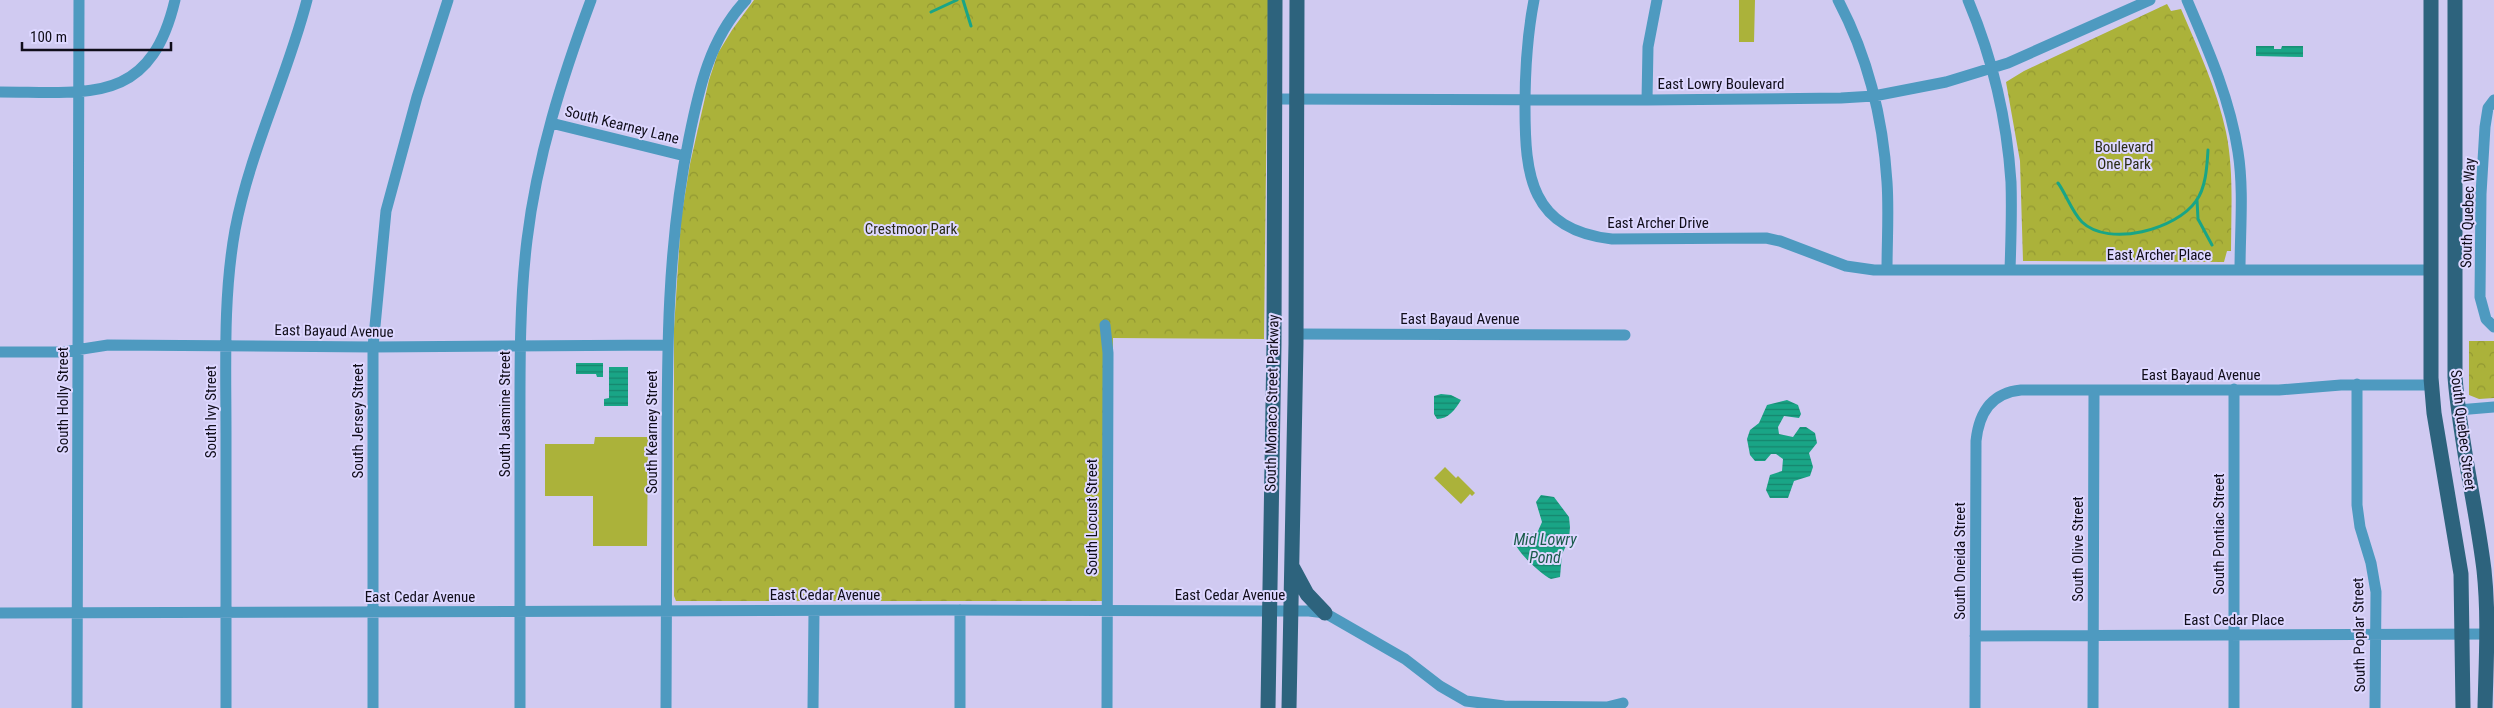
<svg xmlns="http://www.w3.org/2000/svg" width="2494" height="708" font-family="'Roboto Condensed',sans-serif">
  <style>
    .grass { fill: #abb23a }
    .park { fill: url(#park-crowns) }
    .water { fill: url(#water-rules) }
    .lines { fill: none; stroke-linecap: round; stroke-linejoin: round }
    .stream { stroke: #19a586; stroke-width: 3 }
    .minor { stroke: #4e9ac0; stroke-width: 11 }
    .major { stroke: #2d637d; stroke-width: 15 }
    .labels { text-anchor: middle; stroke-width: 4; stroke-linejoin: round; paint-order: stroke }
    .street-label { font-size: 15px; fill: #100d1a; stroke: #ddd7ff }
    .park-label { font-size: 15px; fill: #2a2c16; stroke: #ddd7ff }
    .water-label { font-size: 16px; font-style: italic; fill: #1a5c4c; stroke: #ddd7ff }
  </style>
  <defs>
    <pattern id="park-crowns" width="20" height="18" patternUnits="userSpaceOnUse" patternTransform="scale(1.25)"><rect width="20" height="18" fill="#abb23a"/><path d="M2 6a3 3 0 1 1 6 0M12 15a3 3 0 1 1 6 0" fill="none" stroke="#929832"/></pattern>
    <pattern id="water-rules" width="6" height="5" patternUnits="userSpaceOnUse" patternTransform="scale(1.25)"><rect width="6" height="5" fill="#19a586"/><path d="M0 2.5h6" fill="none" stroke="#15856d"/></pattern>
  </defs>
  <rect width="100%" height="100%" fill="#d0caf1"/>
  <path class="grass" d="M1739,0H1755L1754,42H1739Z
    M595,437H648L647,546H593V496H545V444H594Z
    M1445,467L1456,478L1458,476L1475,493L1472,496L1470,494L1461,504L1434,478Z"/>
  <path class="park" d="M754,0H1268L1264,339L1113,338L1112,601H676L674,596V329L681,219L690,164L709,80L718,53L732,30Z
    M2167,4L2171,11L2181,9C2198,49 2217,89 2226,132C2234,171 2231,211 2231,251H2227L2224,262L2023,261L2020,161L2006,82L2024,71Z
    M2469,341H2494V398L2479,399L2469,395Z"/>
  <path class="water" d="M2256,46H2274V49H2281L2282,46H2303V57L2256,56Z
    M576,363H603V377H597L596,374H576Z
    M609,367H628V406H604V399L609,398Z
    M1441,394L1451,395L1461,400C1455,410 1448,419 1437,419L1434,414V396Z
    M1787,400L1798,405L1801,414L1799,418L1784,416L1778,427L1779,434L1793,437L1800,427H1806L1815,433L1817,443L1809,453L1813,467L1810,476L1794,481L1788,498H1770L1766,490L1770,475L1782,471L1783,459L1776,454H1771L1765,461H1755L1750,455L1747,439L1750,430L1759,423L1767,405Z
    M1541,495L1554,497L1569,517L1570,527L1569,540L1562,554L1560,577L1551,579C1542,575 1518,553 1515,543L1538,531L1542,522L1536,502Z"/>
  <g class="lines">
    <path class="stream" d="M963,0L971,26
      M931,12L957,0
      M2058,183C2066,194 2072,212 2082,222C2109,248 2177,229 2196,201C2206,188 2207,166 2208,150
      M2197,200L2198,219L2212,245"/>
    <path class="minor" d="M1534,0C1527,36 1525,70 1525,107C1525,175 1530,230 1612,239L1766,238L1780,241L1846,266L1874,270H2431
      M1838,0C1868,57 1883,118 1887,182C1889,211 1887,241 1887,270
      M1968,0C1992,57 2007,120 2011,182C2012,211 2011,241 2010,270
      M2187,0C2208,49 2230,99 2238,152C2244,190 2240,231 2240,270
      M0,92C89,92 150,106 175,0
      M1275,99L1647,100L1841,98L1874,96L1946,82L2008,63L2150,0
      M1647,100L1648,47L1657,0
      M2494,100L2488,108L2485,127L2481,194L2480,297L2486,319L2494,327
      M551,123L685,156
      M1105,325L1108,353L1107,708
      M1296,334L1625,335
      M0,352H63L108,345L373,347L668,345
      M2357,384V505L2360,527L2371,563L2376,592L2375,708
      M2234,389V708
      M2458,410L2494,407
      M0,613L946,610L1309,611L1325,613L1332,617L1405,659L1440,686L1466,701L1504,706L1607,707L1623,703
      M1975,636L2493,634
      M77,708L79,0
      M226,708C226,616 226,525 226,433C226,365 223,297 235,230C250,150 287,78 307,0
      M373,708V347L386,211L417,97L448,0
      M520,708C520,619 520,529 520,440C520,373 519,306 527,240C537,157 562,78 591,0
      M666,708C666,626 666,544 667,462C667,353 667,245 689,138C699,88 710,38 746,0
      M813,708L814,611
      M960,708V610
      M1975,708L1976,441C1979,413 1991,393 2021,390H2279L2341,385H2432
      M2093,708L2094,390"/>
    <path class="major" d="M2431,0V378L2434,413L2461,574L2463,708
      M2455,0V377C2460,442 2476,505 2484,570C2489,616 2486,662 2485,708
      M1293,568L1307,594L1325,613
      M1268,708L1274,344L1275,0
      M1289,708L1296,344L1297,0"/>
  </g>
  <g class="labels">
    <g class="street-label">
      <text x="1721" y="89">East Lowry Boulevard</text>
      <text transform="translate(622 125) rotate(14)" y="5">South Kearney Lane</text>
      <text transform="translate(2468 213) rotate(-88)" y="5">South Quebec Way</text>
      <text x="1658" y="228">East Archer Drive</text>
      <text x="2159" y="260">East Archer Place</text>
      <text x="1460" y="324">East Bayaud Avenue</text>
      <text transform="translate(334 331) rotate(1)" y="5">East Bayaud Avenue</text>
      <text x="2201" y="380">East Bayaud Avenue</text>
      <text transform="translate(63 400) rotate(-90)" y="5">South Holly Street</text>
      <text transform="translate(1272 403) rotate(-89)" y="5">South Monaco Street Parkway</text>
      <text transform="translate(211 412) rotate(-90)" y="5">South Ivy Street</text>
      <text transform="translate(505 414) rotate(-90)" y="5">South Jasmine Street</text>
      <text transform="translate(358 421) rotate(-90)" y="5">South Jersey Street</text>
      <text transform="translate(2463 430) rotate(83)" y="5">South Quebec Street</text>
      <text transform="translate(652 432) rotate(-90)" y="5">South Kearney Street</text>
      <text transform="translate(1092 517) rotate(-90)" y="5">South Locust Street</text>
      <text transform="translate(2219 534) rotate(-90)" y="5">South Pontiac Street</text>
      <text transform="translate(2078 549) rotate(-90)" y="5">South Olive Street</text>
      <text transform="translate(1960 561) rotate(-90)" y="5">South Oneida Street</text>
      <text x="825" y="600">East Cedar Avenue</text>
      <text x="1230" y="600">East Cedar Avenue</text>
      <text x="420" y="602">East Cedar Avenue</text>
      <text x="2234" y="625">East Cedar Place</text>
      <text transform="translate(2359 635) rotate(-91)" y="5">South Poplar Street</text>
    </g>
    <g class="park-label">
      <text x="2124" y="152">Boulevard<tspan x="2124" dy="17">One Park</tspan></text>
      <text x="911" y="234">Crestmoor Park</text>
    </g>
    <g class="water-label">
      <text x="1545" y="545">Mid Lowry<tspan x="1545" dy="18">Pond</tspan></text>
    </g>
  </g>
  <path d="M22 42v8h149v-8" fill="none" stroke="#100d1a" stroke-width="2.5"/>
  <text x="30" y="42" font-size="15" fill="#100d1a" stroke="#ddd7ff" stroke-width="4" paint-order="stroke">100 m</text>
</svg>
